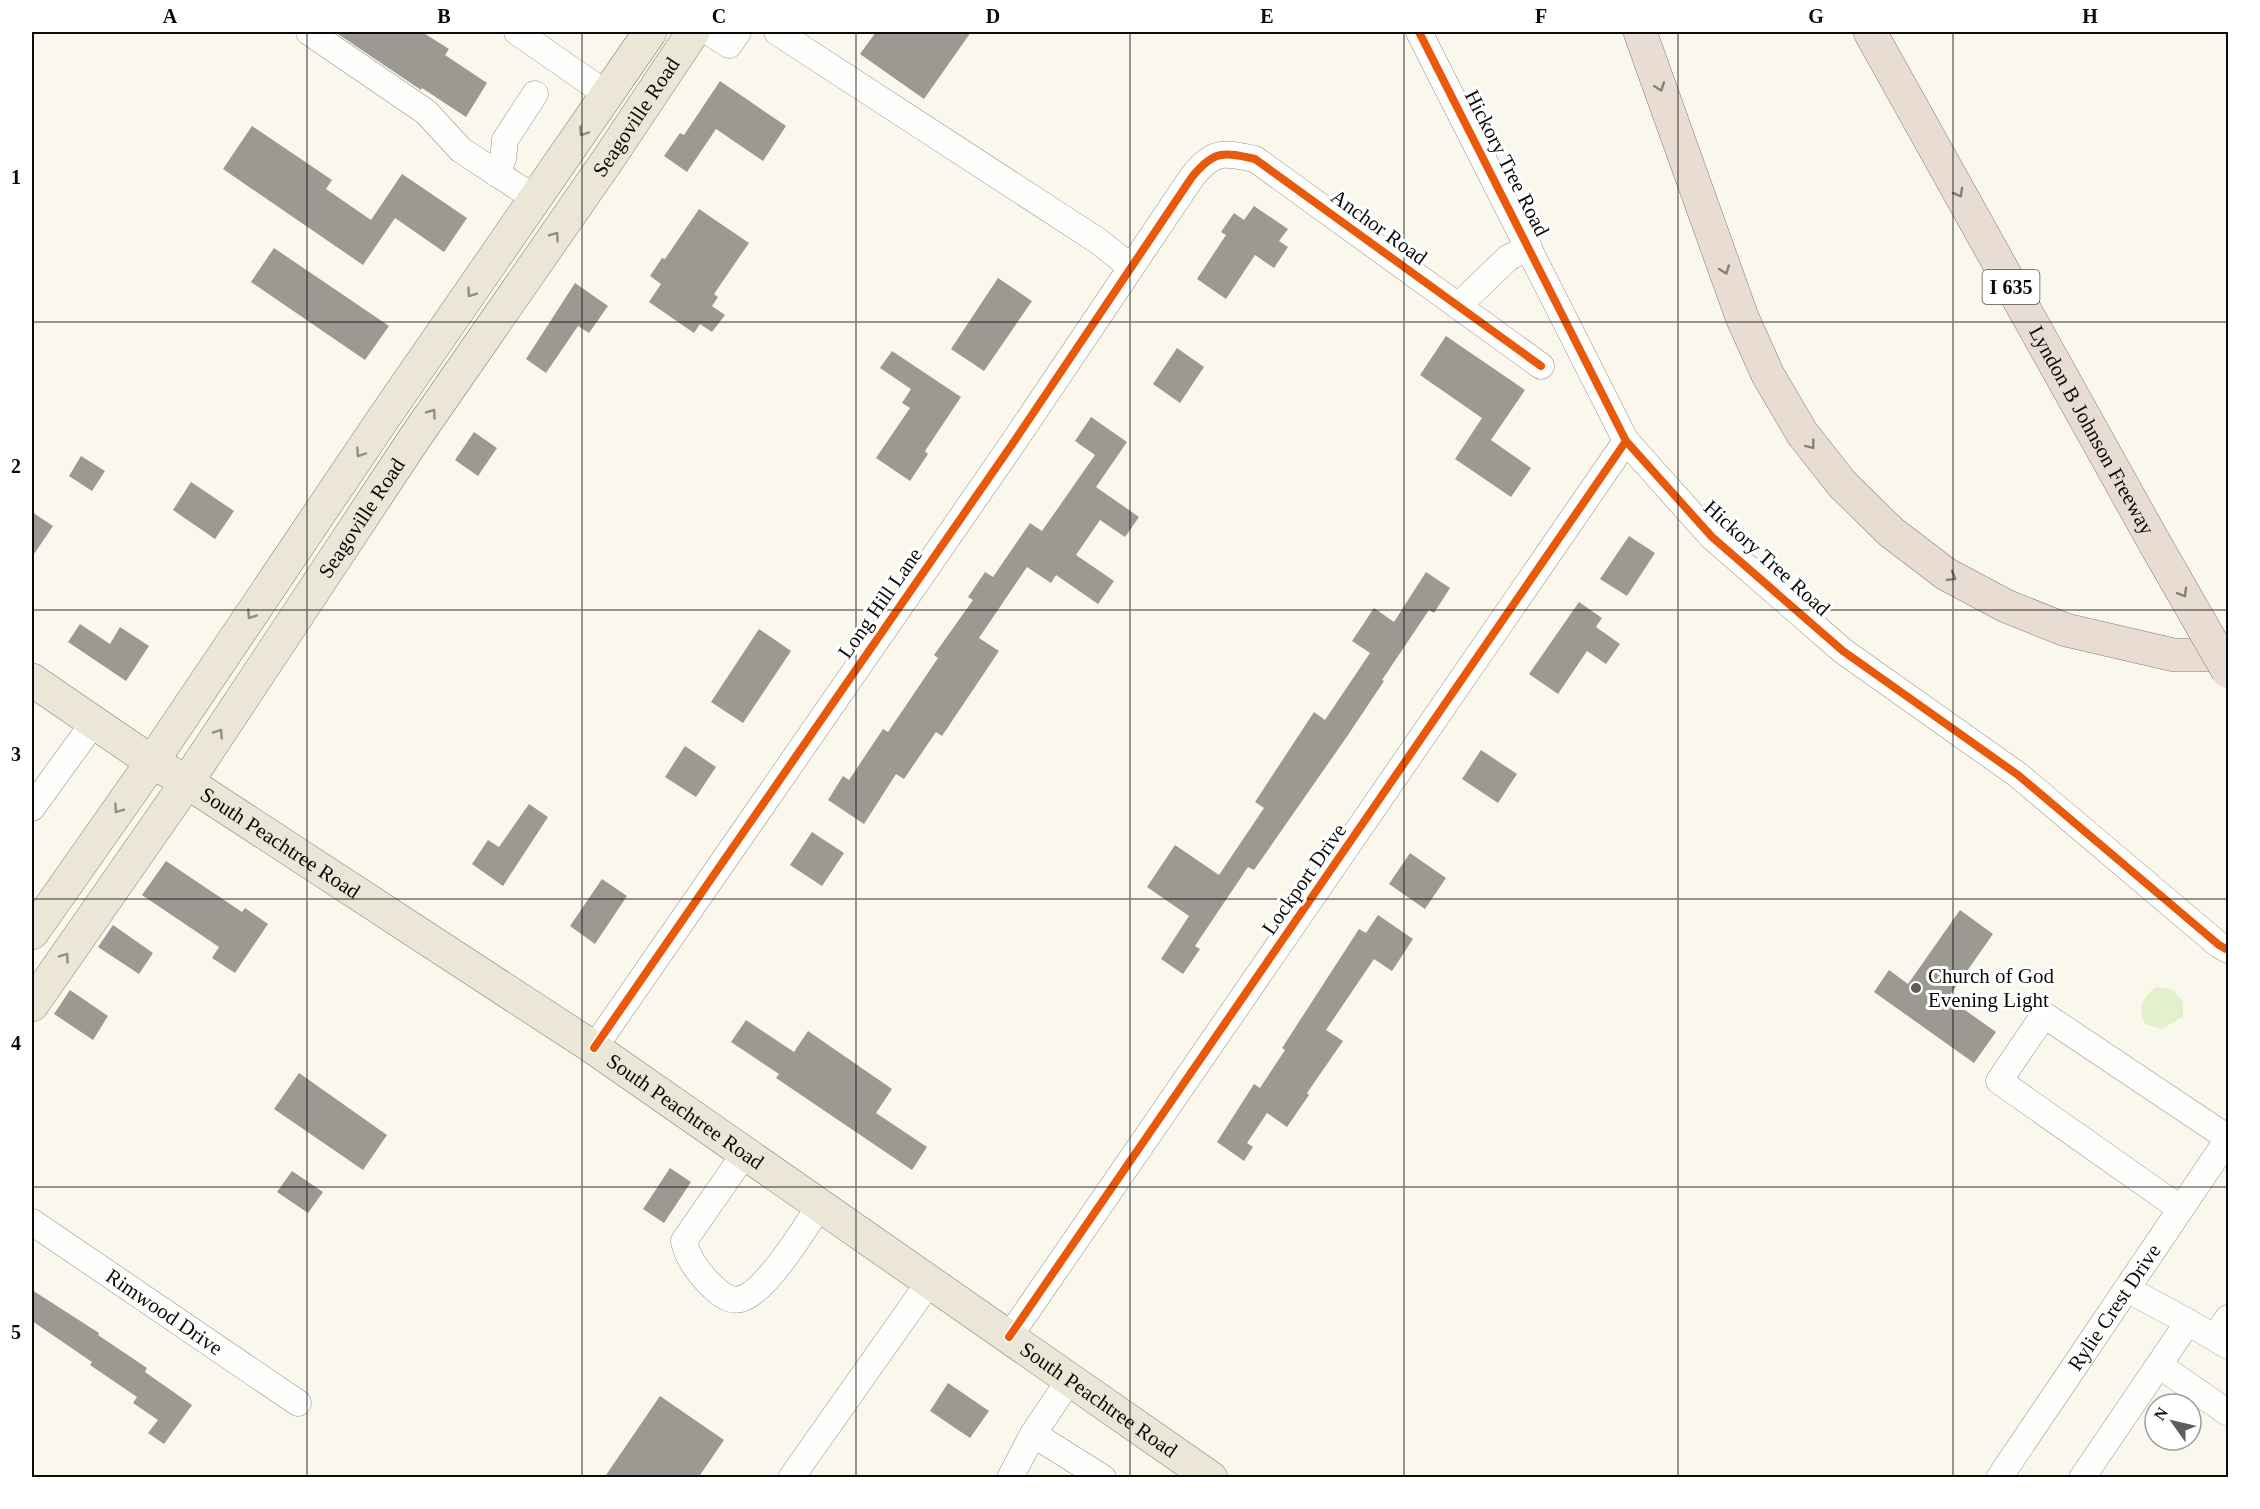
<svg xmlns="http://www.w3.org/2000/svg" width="2260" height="1509" font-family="Georgia,serif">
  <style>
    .green { fill: #e3f0cc }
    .building { fill: #9c9993 }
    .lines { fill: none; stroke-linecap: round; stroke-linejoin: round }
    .minor-casing { stroke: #92918c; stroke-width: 27 }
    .major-casing { stroke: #7f7e7a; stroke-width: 34 }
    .highway-casing { stroke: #7f7e7a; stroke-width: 34 }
    .minor { stroke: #fefefc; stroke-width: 26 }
    .major { stroke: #ece6d6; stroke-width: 33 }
    .highway { stroke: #e9ddd3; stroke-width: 33 }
    .highway-bridge-casing { stroke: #7f7e7a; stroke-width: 34; stroke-linecap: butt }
    .highway-bridge { stroke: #e9ddd3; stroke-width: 33 }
    .cycleway-casing { stroke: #fff; stroke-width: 11 }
    .cycleway { stroke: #e8590c; stroke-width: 8 }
    .oneway { stroke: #857e79 }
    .oneway2 { stroke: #928e84 }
    .grid { fill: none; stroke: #0a0a0a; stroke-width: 1.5; stroke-opacity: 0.55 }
    .poi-dot { fill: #5e5d59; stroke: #fff; stroke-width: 2 }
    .labels { text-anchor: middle; stroke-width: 6; stroke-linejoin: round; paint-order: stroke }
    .shield { fill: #fff; stroke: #545454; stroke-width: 1.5 }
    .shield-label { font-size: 20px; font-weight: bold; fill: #0a0a0a }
    .street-label { font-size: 21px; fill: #0a0a0a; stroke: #fff }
    .poi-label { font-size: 21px; fill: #0a0a0a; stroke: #fff; text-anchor: start }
    .neatline { fill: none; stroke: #0a0a0a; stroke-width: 2 }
    .grid-label { font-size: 20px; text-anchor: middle; font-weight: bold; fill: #0a0a0a }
  </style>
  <rect width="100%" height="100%" fill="#faf7ed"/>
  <path class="green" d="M2155,987L2171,989L2183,1001V1017L2161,1029L2145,1024C2137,1006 2142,1000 2155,987Z"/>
  <path class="building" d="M335,32H422L449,49L445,55L487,83L466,117L422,88L421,90Z
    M876,32H971L924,99L860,54Z
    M720,81L786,126L763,161L716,129L687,172L664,156L680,133L684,135Z
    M252,126L332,180L326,189L371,220L402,174L467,218L444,252L395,218L363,265L223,169Z
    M1254,206L1288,229L1279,241L1288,247L1274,268L1255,255L1226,299L1197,279L1226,235L1221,232L1234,213L1244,220Z
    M699,209L749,243L714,294L718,297L712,306L725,315L712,332L700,324L694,333L649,302L661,284L650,276L662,258L665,259Z
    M274,248L389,326L365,360L251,282Z
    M998,278L1032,301L984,371L951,349Z
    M575,283L608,306L589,333L578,326L546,373L526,359Z
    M1446,336L1525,390L1491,440L1531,468L1511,497L1455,459L1482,418L1420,375Z
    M1177,348L1204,367L1180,403L1153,384Z
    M892,351L961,397L925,451L928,454L910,481L876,458L910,408L902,403L911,389L880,368Z
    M1091,417L1127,442L1096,487L1139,517L1125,537L1100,520L1076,555L1114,581L1098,604L1056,575L1051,583L1027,567L979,638L999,651L942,736L936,732L904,779L896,774L864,824L828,800L843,776L849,780L883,729L888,732L938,658L934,655L973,600L968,597L985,572L993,577L1030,523L1042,531L1095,455L1075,441Z
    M474,432L497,448L478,476L455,460Z
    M81,456L105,471L92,491L69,476Z
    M191,482L234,511L215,539L173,510Z
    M32,512L53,526L32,557Z
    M1629,536L1655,553L1627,596L1600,579Z
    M1426,572L1450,588L1434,613L1429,610L1382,680L1384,681L1348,735L1254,870L1248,867L1195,946L1200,949L1183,974L1161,959L1189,916L1147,887L1175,845L1219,875L1264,808L1255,802L1314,712L1325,720L1370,653L1352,641L1374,608L1394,622Z
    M1579,602L1602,618L1596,627L1620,644L1606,664L1587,651L1558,694L1529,674Z
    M80,624L110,644L120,627L149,646L126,681L68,642Z
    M759,629L791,651L743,723L711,702Z
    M685,746L716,767L696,797L665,777Z
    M1481,750L1517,774L1498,803L1462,779Z
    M529,804L548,817L503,886L472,864L488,840L499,847Z
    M812,832L844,853L822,886L790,865Z
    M1410,853L1446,878L1425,909L1389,884Z
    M166,861L242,912L245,908L268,924L235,973L212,958L219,947L142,895Z
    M602,879L627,896L595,944L570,926Z
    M1960,910L1993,934L1948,998L1996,1032L1974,1063L1874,992L1889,970L1908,984Z
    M1378,915L1413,939L1392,971L1374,959L1326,1030L1343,1041L1307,1093L1309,1095L1287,1127L1267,1113L1247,1143L1253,1147L1244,1161L1217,1142L1254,1084L1260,1088L1285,1050L1282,1048L1359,929L1366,933Z
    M113,925L153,953L139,974L98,947Z
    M70,990L108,1016L93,1040L54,1014Z
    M746,1020L794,1052L808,1031L892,1089L876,1113L927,1147L912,1170L776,1078L779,1074L731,1042Z
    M299,1073L387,1135L363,1170L274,1109Z
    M670,1168L691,1182L664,1223L643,1209Z
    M292,1171L323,1192L308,1213L277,1192Z
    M32,1290L99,1333L98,1335L147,1368L145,1372L192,1405L164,1444L148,1433L158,1420L133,1403L137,1397L90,1365L92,1362L32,1321Z
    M948,1383L989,1411L970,1438L930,1411Z
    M660,1396L724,1440L698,1478H604Z"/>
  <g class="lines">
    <g class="minor-casing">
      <g id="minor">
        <path d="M309,32L426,112L461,150L536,199"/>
        <path d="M517,32L608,95"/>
        <path d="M709,32L729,45L738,32"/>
        <path d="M777,32L1098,241L1131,267"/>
        <path d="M1419,32L1626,441L1712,537L1843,651L2018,775L2219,945L2228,950"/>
        <path d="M497,174L503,158L505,140L535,94"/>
        <path d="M1458,306L1508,258L1529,247"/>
        <path d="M32,808L94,722"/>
        <path d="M594,1048L1013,443L1192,177C1214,150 1223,152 1255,159L1541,366"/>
        <path d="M745,1153L684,1241C688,1260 699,1274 713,1287C720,1294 730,1302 741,1299C766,1292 805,1228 820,1205"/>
        <path d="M2181,1209L1999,1081L2044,1015L2228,1138"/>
        <path id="s1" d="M32,1222L298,1403"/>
        <path d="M2127,1289L2188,1322L2228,1346"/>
        <path d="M1009,1337L1626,441"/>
        <path d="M2215,1337L2228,1318"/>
        <path d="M2159,1365L2228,1413"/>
        <path d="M1033,1434L1103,1478"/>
        <path d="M791,1478L930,1281"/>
        <path d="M1010,1478L1033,1434L1070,1379"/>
        <path id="s2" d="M1999,1478L2228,1139"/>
        <path d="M2082,1478L2188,1322"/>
      </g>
    </g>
    <g class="major-casing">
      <g id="major">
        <path id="s3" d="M32,680L152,762L187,782L594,1048L1211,1478"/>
        <path d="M32,933L152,762L383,419L650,32"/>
        <path id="s4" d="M32,1005L187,782L414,439L609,158L693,32"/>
      </g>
    </g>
    <g class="highway-casing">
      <g id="highway">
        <path d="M1640,32L1742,317L1768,375L1802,433L1842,484L1891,532L1946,574L2006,606L2066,630L2174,655H2228"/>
        <path id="s5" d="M1870,32L2154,542"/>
      </g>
    </g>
    <use href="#minor" class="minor"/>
    <use href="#major" class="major"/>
    <use href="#highway" class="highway"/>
    <g class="highway-bridge-casing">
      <path id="highway-bridge" d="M2154,542L2228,671"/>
    </g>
    <use href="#highway-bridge" class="highway-bridge"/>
    <g class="cycleway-casing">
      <path id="cycleway" d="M1419,32L1626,441L1712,537L1843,651L2018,775L2219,945L2228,950
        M594,1048L1013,443L1192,177C1214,150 1223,152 1255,159L1541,366
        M1009,1337L1626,441"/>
    </g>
    <use href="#cycleway" class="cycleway"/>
  </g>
  <defs><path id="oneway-chevron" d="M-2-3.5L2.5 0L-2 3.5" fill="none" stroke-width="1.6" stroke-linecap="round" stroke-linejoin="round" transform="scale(1.5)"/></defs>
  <g class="oneway">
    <use href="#oneway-chevron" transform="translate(1660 87) rotate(70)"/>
    <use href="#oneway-chevron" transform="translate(1959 193) rotate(61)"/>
    <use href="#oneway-chevron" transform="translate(1725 270) rotate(70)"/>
    <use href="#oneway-chevron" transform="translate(1811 445) rotate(52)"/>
    <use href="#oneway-chevron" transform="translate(1952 577) rotate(30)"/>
    <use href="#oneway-chevron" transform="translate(2183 593) rotate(60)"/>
  </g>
  <g class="oneway2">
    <use href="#oneway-chevron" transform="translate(583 132) rotate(124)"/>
    <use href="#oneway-chevron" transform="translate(555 236) rotate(-55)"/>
    <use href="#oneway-chevron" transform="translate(471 293) rotate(125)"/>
    <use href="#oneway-chevron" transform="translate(432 413) rotate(-55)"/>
    <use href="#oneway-chevron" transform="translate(360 453) rotate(124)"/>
    <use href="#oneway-chevron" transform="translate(251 615) rotate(124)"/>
    <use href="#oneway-chevron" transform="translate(219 733) rotate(-56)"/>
    <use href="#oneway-chevron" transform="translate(118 809) rotate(125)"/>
    <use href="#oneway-chevron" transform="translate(65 957) rotate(-55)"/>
  </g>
  <path class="grid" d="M307,32V1478M582,32V1478M856,32V1478M1130,32V1478M1404,32V1478M1678,32V1478M1953,32V1478M32,322H2228M32,610H2228M32,899H2228M32,1187H2228"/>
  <circle class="poi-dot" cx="1916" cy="988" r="6"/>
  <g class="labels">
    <rect class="shield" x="1982.5" y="270" width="57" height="34" rx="4.5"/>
    <g class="shield-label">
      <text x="2011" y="294">I 635</text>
    </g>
    <g class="street-label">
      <text dy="7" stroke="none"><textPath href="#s4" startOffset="1074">Seagoville Road</textPath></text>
      <text transform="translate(1507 163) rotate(63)" y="7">Hickory Tree Road</text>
      <text transform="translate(1379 227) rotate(36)" y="7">Anchor Road</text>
      <text dy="7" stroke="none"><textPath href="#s5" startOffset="456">Lyndon B Johnson Freeway</textPath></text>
      <text dy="7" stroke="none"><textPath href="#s4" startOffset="588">Seagoville Road</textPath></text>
      <text transform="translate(1767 558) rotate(42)" y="7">Hickory Tree Road</text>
      <text transform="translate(880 603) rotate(-55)" y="7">Long Hill Lane</text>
      <text dy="7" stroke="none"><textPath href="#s3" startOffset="297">South Peachtree Road</textPath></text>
      <text transform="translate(1304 879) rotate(-55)" y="7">Lockport Drive</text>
      <text dy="7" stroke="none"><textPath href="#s3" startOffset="783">South Peachtree Road</textPath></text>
      <text dy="7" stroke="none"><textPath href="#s2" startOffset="206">Rylie Crest Drive</textPath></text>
      <text dy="7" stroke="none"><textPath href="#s1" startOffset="160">Rimwood Drive</textPath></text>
      <text dy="7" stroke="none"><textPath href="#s3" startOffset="1287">South Peachtree Road</textPath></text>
    </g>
    <g class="poi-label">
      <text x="1928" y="983">Church of God<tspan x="1928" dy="24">Evening Light</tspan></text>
    </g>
  </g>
  <rect width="2260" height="1509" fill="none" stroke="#ffffff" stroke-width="66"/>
  <g transform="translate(2173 1422) rotate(304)"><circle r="28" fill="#ffffff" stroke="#9d9d9d" stroke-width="1.5"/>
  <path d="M0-4.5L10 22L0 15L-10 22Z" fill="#5e5d59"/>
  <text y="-9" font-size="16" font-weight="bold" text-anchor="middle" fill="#0a0a0a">N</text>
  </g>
  <rect x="33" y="33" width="2194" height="1443" class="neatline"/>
  <g class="grid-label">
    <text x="170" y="23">A</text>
    <text x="444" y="23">B</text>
    <text x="719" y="23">C</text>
    <text x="993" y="23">D</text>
    <text x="1267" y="23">E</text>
    <text x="1541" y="23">F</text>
    <text x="1816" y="23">G</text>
    <text x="2090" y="23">H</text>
    <text x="16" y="184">1</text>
    <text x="16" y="473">2</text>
    <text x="16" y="761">3</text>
    <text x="16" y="1050">4</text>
    <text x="16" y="1339">5</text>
  </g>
</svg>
